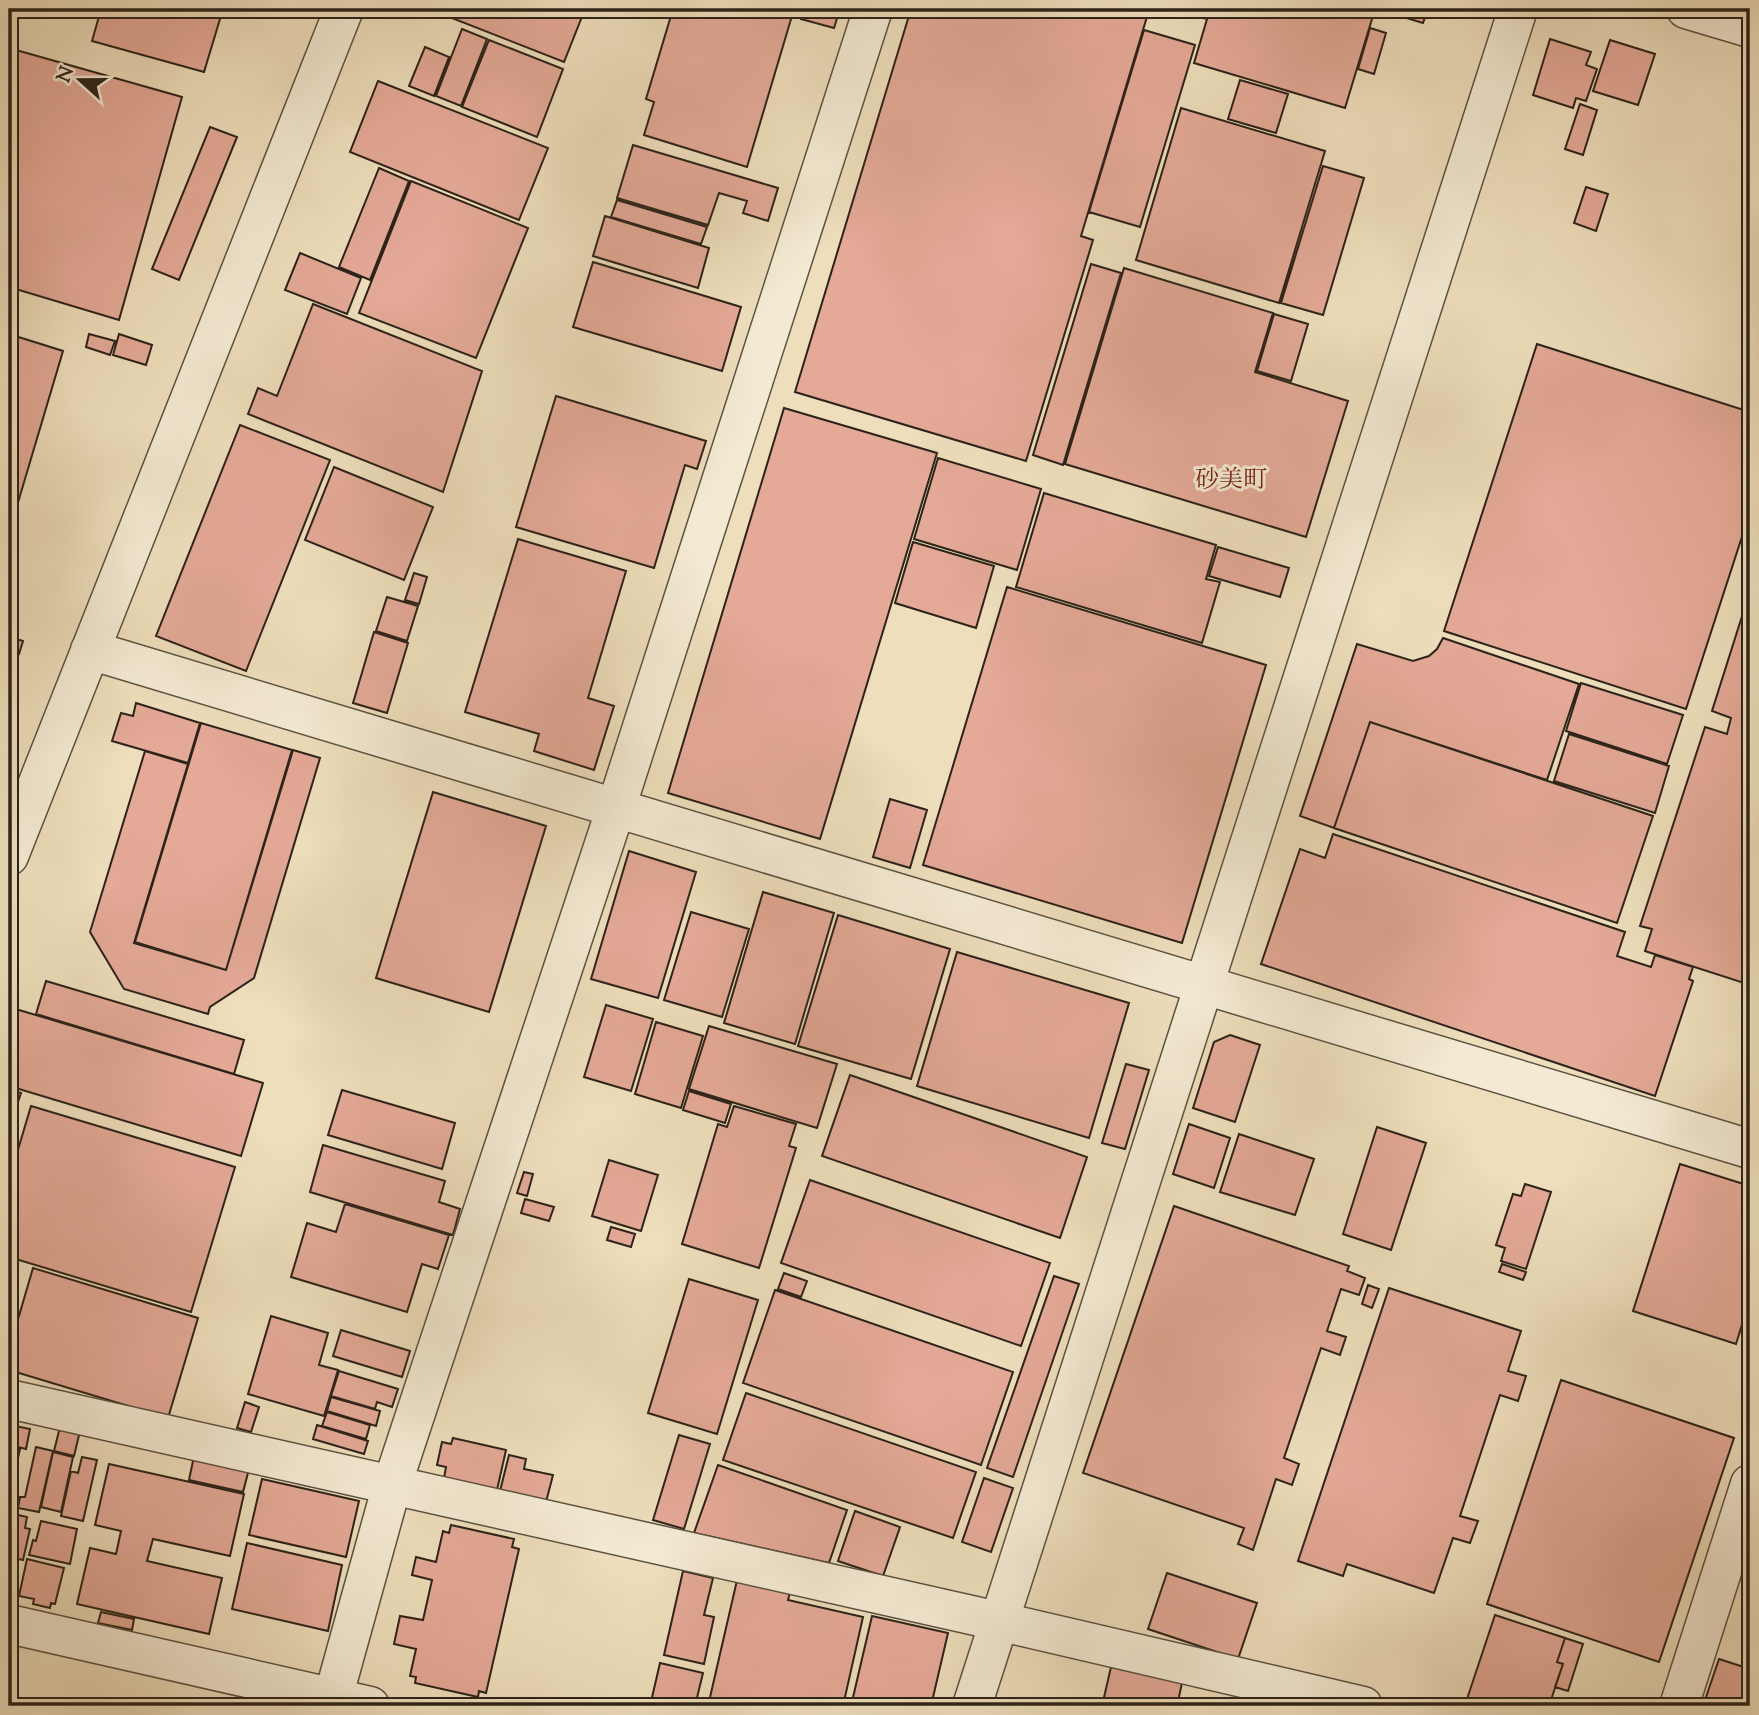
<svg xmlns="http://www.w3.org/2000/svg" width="1759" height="1715" font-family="'Sorts Mill Goudy','Noto Serif JP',serif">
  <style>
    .building { fill: #e4a997; stroke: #2c2319; stroke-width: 2 }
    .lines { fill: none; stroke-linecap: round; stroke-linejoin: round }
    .minor-casing { stroke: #5c5242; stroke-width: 41 }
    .minor { stroke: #f4ead3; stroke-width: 38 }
    .labels { text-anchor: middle; stroke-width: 6; stroke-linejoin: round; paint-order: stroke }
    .quarter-label { font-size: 24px; fill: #7a1f14; stroke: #f4ead3 }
  </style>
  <rect width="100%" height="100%" fill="#eedebc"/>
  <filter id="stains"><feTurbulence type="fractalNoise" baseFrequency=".00286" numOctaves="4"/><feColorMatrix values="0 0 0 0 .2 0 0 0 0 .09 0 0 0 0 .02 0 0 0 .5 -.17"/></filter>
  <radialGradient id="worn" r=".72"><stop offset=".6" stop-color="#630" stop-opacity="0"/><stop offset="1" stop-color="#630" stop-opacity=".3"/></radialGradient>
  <path class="building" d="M86,9H223L204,72L92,41L100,13Z
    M429,9H585L564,62Z
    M673,9H794L747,167L644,135L654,102L646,99Z
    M804,9H840L834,28L801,19Z
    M911,9L1149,10L1081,236L1093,240L1026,461L795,392Z
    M1190,9H1375L1345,108L1194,63L1207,19L1188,14Z
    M1388,9H1428L1423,23L1387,12Z
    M1370,28L1386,33L1374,74L1358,69Z
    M462,29L487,39L461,106L436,96Z
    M1144,30L1195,45L1140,227L1089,212Z
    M1550,39L1591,52L1586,65L1597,69L1586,101L1576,98L1573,108L1533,95Z
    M489,40L563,69L537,137L462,107Z
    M1610,40L1655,54L1638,105L1593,91Z
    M425,47L449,57L434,96L409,86Z
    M9,48L182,97L119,320L9,287Z
    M1240,80L1288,94L1276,133L1228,119Z
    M378,81L548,148L519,220L350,152Z
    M1580,104L1597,110L1583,155L1565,149Z
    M1181,108L1325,151L1279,303L1136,260Z
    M210,127L237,137L179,280L152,269Z
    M633,145L778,188L768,221L743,213L747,201L719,193L708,225L617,198Z
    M1323,166L1364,178L1323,315L1281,303Z
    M379,168L409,181L370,280L339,267Z
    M411,181L528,228L476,358L359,313Z
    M1586,187L1608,194L1596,231L1574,223Z
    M617,200L707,227L701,244L611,217Z
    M605,216L709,248L698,288L593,256Z
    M300,253L361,278L347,314L285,290Z
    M593,262L741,307L722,371L573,327Z
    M1091,264L1121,273L1063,465L1033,455Z
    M1124,268L1273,313L1255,372L1348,401L1306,537L1065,464Z
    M313,304L482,371L443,492L248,414L258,388L277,396Z
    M1274,314L1308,324L1291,381L1257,371Z
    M9,334L63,351L11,526L9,525Z
    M89,334L115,341L110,355L86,347Z
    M119,334L152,345L146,365L113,355Z
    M1537,344L1750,412V512L1686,709L1444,631Z
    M556,396L706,441L697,469L685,465L654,568L516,527Z
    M784,408L937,453L820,839L668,793Z
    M240,425L330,460L246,671L156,636Z
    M938,458L1041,489L1017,570L914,539Z
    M334,467L433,507L404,580L305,540Z
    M1044,493L1216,545L1206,579L1220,582L1202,643L1016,587Z
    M518,539L626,571L588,698L614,706L594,770L534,751L539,734L465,712Z
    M913,542L994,566L976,628L895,603Z
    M1218,547L1289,568L1280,597L1209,576Z
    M414,573L427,577L419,604L405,600Z
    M1007,587L1266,665L1182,943L923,865Z
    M1750,591V985L1645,951L1652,929L1640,926L1705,727L1727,734L1731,718L1712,711Z
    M387,597L418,606L407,641L376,631Z
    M374,632L408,643L387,713L353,703Z
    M9,637L23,641L19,654L9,651Z
    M1443,638L1579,684L1547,780L1370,722L1334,828L1300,816L1357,644L1413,661L1429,656L1437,649Z
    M1581,683L1683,715L1667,764L1566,731Z
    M136,703L200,723L188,763L112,741L121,713L133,716Z
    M1370,722L1653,816L1617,923L1334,828Z
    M201,723L292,750L226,970L135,942Z
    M1569,734L1669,766L1655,813L1554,781Z
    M293,750L320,758L254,978L210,1007L208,1014L124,989L90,932L145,751L188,764L134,943L226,970Z
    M433,792L546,826L489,1012L376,978Z
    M890,799L927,810L910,868L873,857Z
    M1333,834L1625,932L1617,956L1651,967L1655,955L1693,967L1689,979L1693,981L1655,1096L1261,964L1300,849L1325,858Z
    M629,851L696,872L658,998L591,979Z
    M763,892L834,913L795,1044L724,1023Z
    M691,912L749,929L722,1017L664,1000Z
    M838,915L950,949L911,1079L798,1046Z
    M957,952L1129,1003L1089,1138L917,1086Z
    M46,981L244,1040L234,1074L36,1014Z
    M606,1005L653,1019L631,1091L584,1077Z
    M9,1007L263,1083L241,1156L9,1086Z
    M656,1022L703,1036L681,1108L635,1094Z
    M709,1026L837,1064L817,1128L689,1089Z
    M1230,1035L1260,1045L1235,1122L1193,1108L1214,1042Z
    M1126,1064L1149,1070L1125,1149L1102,1143Z
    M850,1075L1087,1157L1060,1238L822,1156Z
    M9,1090L21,1093L13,1117L9,1115Z
    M342,1090L455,1123L442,1169L328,1135Z
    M689,1091L731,1104L725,1123L683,1110Z
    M31,1106L235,1167L191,1312L9,1257V1180Z
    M734,1106L796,1124L789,1146L796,1148L759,1268L682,1244L718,1124L727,1127Z
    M1189,1124L1230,1138L1214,1188L1173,1174Z
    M1377,1127L1426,1143L1391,1250L1343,1234Z
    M1239,1134L1314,1159L1295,1215L1220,1192Z
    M323,1145L445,1181L439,1202L460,1209L453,1235L310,1192Z
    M609,1160L658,1175L641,1231L592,1216Z
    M1680,1164L1750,1186V1299L1736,1344L1633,1311Z
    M524,1172L533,1174L527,1196L517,1193Z
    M810,1180L1050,1263L1021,1346L781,1263Z
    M1525,1184L1551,1192L1526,1269L1501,1261L1505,1248L1496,1245L1513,1194L1521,1196Z
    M525,1199L554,1207L549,1221L521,1213Z
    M345,1204L449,1235L438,1269L422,1264L407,1312L291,1277L307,1223L336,1232Z
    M1174,1206L1349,1266L1347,1271L1365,1278L1359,1295L1341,1289L1327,1331L1346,1337L1340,1355L1321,1348L1284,1458L1299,1464L1292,1485L1276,1479L1253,1550L1238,1544L1244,1528L1083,1473Z
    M611,1227L635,1234L631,1247L607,1240Z
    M1502,1264L1526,1272L1523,1280L1499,1272Z
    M33,1268L198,1318L168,1418L9,1370V1350Z
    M784,1273L807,1281L801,1297L778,1289Z
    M1054,1276L1079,1284L1013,1477L987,1468Z
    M689,1279L758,1300L717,1434L648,1413Z
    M1368,1285L1379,1289L1372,1308L1362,1304Z
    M1389,1288L1521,1331L1508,1371L1526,1376L1518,1401L1500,1395L1460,1516L1478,1521L1470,1543L1453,1538L1434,1593L1347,1564L1343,1576L1298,1561Z
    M775,1290L1013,1372L981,1465L743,1383Z
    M271,1316L328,1333L319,1365L338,1370L324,1416L248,1394Z
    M341,1330L410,1351L402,1377L333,1356Z
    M339,1371L398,1389L392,1407L377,1402L375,1409L331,1396Z
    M1561,1380L1734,1438L1659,1662L1487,1604Z
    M746,1393L976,1472L953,1538L723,1460Z
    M331,1397L380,1411L376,1426L327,1411Z
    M245,1402L259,1407L251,1432L237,1428Z
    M327,1412L370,1425L366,1439L322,1426Z
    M9,1418L16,1419L15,1426L30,1429L26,1449L9,1445Z
    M317,1425L368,1441L364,1454L313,1439Z
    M60,1427L80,1431L74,1456L54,1451Z
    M679,1435L710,1444L684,1529L653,1520Z
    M453,1438L506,1450L497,1490L444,1478L446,1467L437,1465L442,1442L451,1444Z
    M9,1446L20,1449L14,1476L9,1475Z
    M36,1447L53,1451L39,1512L18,1508L20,1497H25Z
    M53,1452L73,1457L61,1512L41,1507Z
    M509,1455L526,1459L524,1469L553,1475L546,1502L500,1491Z
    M194,1456L249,1469L243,1492L189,1480Z
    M82,1457L97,1460L83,1521L61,1516L71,1471L78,1473Z
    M109,1464L244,1494L230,1556L153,1539L147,1561L222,1578L209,1634L77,1604L90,1548L116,1554L121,1531L95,1525Z
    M718,1465L847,1510L829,1563L694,1533Z
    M984,1478L1013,1488L991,1552L962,1542Z
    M262,1479L359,1501L346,1557L249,1535Z
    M855,1511L900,1527L883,1576L838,1561Z
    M9,1513L27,1517L25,1528L30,1529L23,1560L9,1557Z
    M41,1521L77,1529L70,1564L29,1555L33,1540L36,1541Z
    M451,1525L514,1539L512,1547L519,1549L486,1693L479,1691L478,1697L415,1683L416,1677L410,1676L416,1649L394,1644L400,1616L423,1620L432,1580L412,1575L416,1557L436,1562L443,1531L449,1533Z
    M247,1543L342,1565L328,1631L232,1609Z
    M27,1559L64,1568L55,1604L51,1603L50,1608L33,1604L34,1599L19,1596Z
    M683,1571L713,1578L704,1615L714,1617L704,1664L664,1655Z
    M1167,1573L1257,1603L1238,1659L1148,1629Z
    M738,1576L791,1588L788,1600L863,1617L843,1706H708Z
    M101,1612L134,1619L132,1630L98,1623Z
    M1495,1615L1565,1638L1557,1662L1563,1664L1549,1706H1478L1479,1703L1467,1699Z
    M872,1616L948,1633L931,1706H851Z
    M1565,1638L1583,1644L1568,1691L1555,1687L1563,1664L1557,1662Z
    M1719,1659L1750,1669V1706H1703Z
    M660,1663L703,1673L695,1706H650Z
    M1111,1667L1182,1683L1177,1706H1102Z"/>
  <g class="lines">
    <g class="minor-casing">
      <path id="minor" d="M1686,9L1750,28
        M90,650L1750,1149
        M9,856L344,9
        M9,1399L998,1621L1363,1706
        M9,1624L370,1706
        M333,1698L392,1485L616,808L873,9
        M972,1706L1518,9
        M1679,1706L1750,1484"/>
    </g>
    <use href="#minor" class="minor"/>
  </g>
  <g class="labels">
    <g class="quarter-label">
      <text x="1231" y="487">砂美町</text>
    </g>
  </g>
  <rect width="1759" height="1715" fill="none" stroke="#eedebc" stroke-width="35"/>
  <rect x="10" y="10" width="1738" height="1694" fill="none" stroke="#2c2319" stroke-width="3.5"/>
  <rect x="18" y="18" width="1724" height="1680" fill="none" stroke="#2c2319" stroke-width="2"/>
  <g transform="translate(80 80) rotate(291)" stroke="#f4ead3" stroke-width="5" paint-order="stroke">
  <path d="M0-5L12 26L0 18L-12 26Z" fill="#2c2319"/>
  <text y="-10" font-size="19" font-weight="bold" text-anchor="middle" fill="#2c2319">N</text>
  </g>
  <rect width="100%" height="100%" filter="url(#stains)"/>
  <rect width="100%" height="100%" fill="url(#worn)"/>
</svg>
